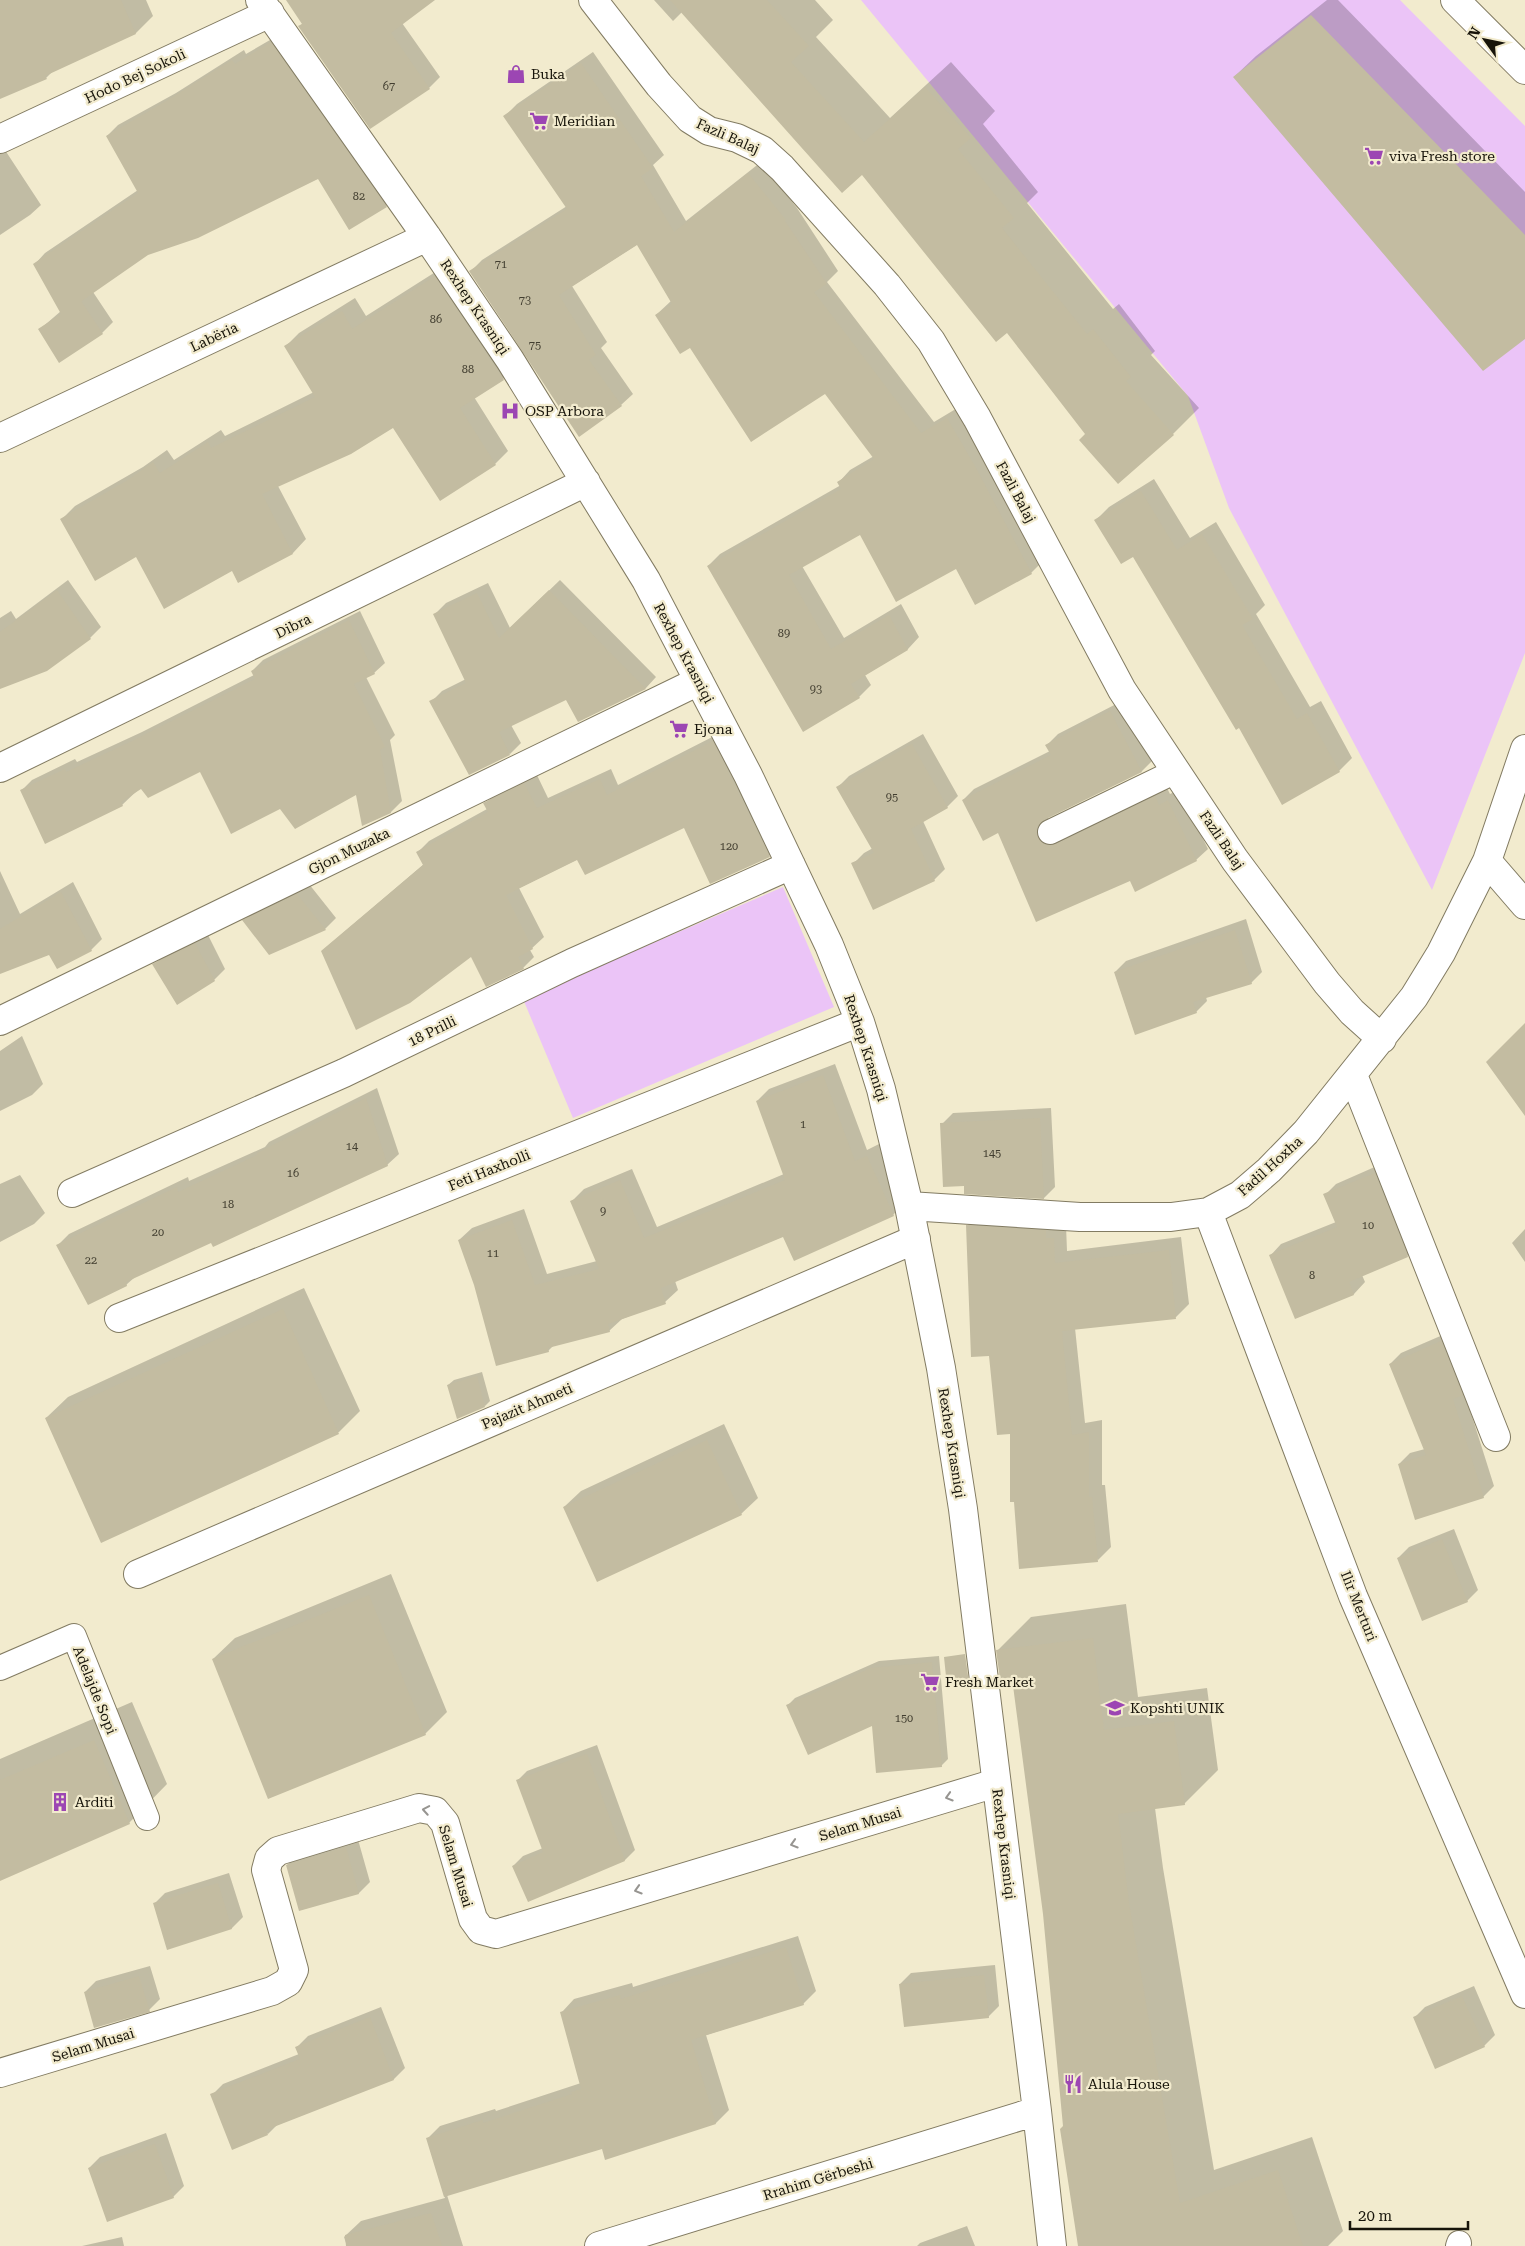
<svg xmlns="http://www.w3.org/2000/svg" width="1525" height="2246" font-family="'Roboto Serif',serif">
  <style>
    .green { fill: #ebc4f7 }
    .shadow { fill: #0003 }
    .building { fill: #c3bca1 }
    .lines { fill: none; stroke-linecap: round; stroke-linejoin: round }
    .lane-casing { stroke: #827b62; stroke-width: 26 }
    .street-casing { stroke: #827b62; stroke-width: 30 }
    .lane { stroke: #fff; stroke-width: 24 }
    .street { stroke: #fff; stroke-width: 28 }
    .oneway { stroke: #979591 }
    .labels { text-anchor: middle; stroke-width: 4.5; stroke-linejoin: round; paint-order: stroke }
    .number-label { font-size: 11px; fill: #423e30 }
    .poi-label { font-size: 14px; fill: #17140a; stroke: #f2ebce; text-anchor: start }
    .street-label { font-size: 14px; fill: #17140a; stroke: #f2ebce }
  </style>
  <rect width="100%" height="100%" fill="#f2ebce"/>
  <path class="green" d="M861,0H1400L1525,126V653L1432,890L1229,508L1188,396Z
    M783,887L834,1007L573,1118L523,999Z"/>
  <path class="shadow" d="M0,0H146L153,16L136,33L53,71L46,78L0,98Z
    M288,0H433L402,23L440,77L429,88L299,27L303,23Z
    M654,0H815L833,20L816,37L890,118L951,62L995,111L983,124L1038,192L1027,203L1113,309L1119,304L1155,351L1151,355L1199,408L1173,434L1118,482L1087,433L1007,331L862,173L682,12L673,21Z
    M1327,0H1338L1525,192V338L1234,77L1256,56Z
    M282,33L397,196L386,206L319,178L148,254L93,292L113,322L102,333L39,330L61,311L35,264L45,253L138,190L107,136L118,125L176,93L244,50L246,54Z
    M593,52L664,155L653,165L686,221L761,162L797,208L838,271L827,282L934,422L959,407L1043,561L1031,573L956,567L860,533L802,566L844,638L901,604L919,637L908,649L865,675L871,685L859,697L708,566L720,554L841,485L839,482L850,470L874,456L825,392L690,346L656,315L671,301L638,244L572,286L607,342L601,348L633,394L621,405L471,271L482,260L567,206L505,116L517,104Z
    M3,147L41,205L30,215L0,235V149Z
    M448,264L516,366L503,379L474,397L508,451L495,464L393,426L278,486L306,539L293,553L238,582L232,569L136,556L62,519L75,506L143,467L167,450L174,460L221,430L225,436L314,392L286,346L299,333L355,298L366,316Z
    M1154,479L1190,538L1216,522L1265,605L1256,614L1310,707L1321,701L1352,758L1339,771L1239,726L1133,555L1096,520L1109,507Z
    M68,580L101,627L90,638L47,669L0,688V618L11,611L16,619Z
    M560,580L656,677L646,688L579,721L566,699L511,725L521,743L510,754L431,702L442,691L466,679L435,614L446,603L488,583L510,628Z
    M360,611L385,663L374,673L366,677L395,735L390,740L402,801L391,812L357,793L280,807L200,771L141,787L122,805L21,791L32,780L75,759L77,762L142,732L254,675L252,671L263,660Z
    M1122,701L1153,760L1142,771L1048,816L1049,827L1166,786L1170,794L1179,790L1208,849L1196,860L1130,880L999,831L963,800L974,789L1050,751L1047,745L1058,734Z
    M724,731L780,845L769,856L685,826L578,859L519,888L544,937L530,950L534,957L523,968L471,955L322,951L424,864L418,852L429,841L487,809L485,804L496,793L536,773L548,798L611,769L618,785Z
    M923,734L958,796L947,807L923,821L945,869L934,880L853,864L864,853L873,848L838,787L849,776Z
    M0,871L20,914L73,882L102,939L91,950L58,967L50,954L0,972Z
    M309,884L336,918L325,929L244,921L255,910Z
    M1246,919L1262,972L1251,983L1206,997L1207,1001L1196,1012L1115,972L1126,961Z
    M207,933L225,969L214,980L177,1003L154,965L165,954Z
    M22,1036L43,1084L32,1095L0,1111V1051Z
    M835,1064L867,1150L879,1144L905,1202L893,1215L784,1236L675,1281L678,1290L665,1302L622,1319L609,1331L554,1345L548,1351L475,1284L459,1240L472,1228L524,1209L547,1274L597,1261L572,1201L584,1189L632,1169L657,1227L784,1174L757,1101L769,1089Z
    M377,1088L399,1154L387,1165L212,1241L135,1277L126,1285L58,1245L69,1234L188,1177L189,1181L265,1147L269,1142Z
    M1051,1108L1055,1187L1044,1198L965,1185L942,1124L953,1113Z
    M1386,1162L1418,1245L1407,1256L1362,1275L1365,1282L1354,1294L1296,1318L1270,1256L1281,1244L1336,1222L1325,1195L1336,1184Z
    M20,1175L45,1213L34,1224L0,1242V1184Z
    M980,1213L1066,1225L1067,1251L1181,1237L1189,1304L1176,1317L1075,1328L1085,1423L1102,1420V1485H1105L1111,1547L1098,1560L1011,1433L991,1355L967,1226Z
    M1525,1229V1262L1512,1243Z
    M304,1288L360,1411L339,1432L102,1541L46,1418L68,1397Z
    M1452,1331L1464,1391L1494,1486L1483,1497L1399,1464L1410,1453L1425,1449L1390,1364L1401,1353Z
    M482,1372L490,1401L485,1406L448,1385L454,1380Z
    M724,1424L758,1498L741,1514L564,1507L581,1491Z
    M1454,1529L1478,1590L1467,1601L1398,1558L1409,1547Z
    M391,1574L447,1712L425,1734L213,1659L235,1638Z
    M1126,1604L1138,1697L1207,1688L1218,1770L1184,1804L1155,1808L1163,1868L1214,2170L1312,2137L1343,2231L1328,2246H1081L1064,2126L1044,1914L1013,1677L997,1651L1031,1617Z
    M939,1656L948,1759L941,1766L873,1725L788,1705L795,1698L879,1661Z
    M132,1702L167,1784L129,1823L0,1879V1759Z
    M597,1745L635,1850L625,1860L528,1900L513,1866L523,1856L543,1848L517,1781L527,1771Z
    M357,1836L370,1882L359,1893L300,1910L287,1865L298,1854Z
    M229,1873L243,1917L232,1928L168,1948L154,1904L165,1893Z
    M798,1936L816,1991L803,2004L706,2035L729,2110L716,2123L606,2158L603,2148L447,2195L463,2246H347L344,2237L361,2221L445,2198L427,2139L440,2126L495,2109L496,2111L581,2083L562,2012L574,1999L632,1983L633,1987Z
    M995,1965L999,2006L988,2017L900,1984L911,1973Z
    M150,1966L160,1999L149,2010L85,1992L96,1981Z
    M1474,1986L1495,2035L1484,2046L1414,2018L1425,2007Z
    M381,2007L405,2068L394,2079L277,2125L268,2134L212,2095L223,2084L299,2054L297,2047L308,2036Z
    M166,2133L184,2186L173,2197L89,2168L100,2157Z
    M967,2226L975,2246H917L920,2243Z
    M122,2237L124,2246H82Z"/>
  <path class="building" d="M0,0H121L136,34L45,76L47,79L0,99Z
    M286,0H435L391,33L430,89L370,129L298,26L302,24Z
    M670,0H767L809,46L791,62L864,142L925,87L971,138L958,149L1014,218L1002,228L1087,334L1093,329L1131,377L1126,381L1174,435L1118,484L1079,440L1085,434L1007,333L996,342L862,175L842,193Z
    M1311,15L1525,235V339L1483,371L1233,77Z
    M271,42L387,207L349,230L318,179L198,238L148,255L76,305L81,301L103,334L59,363L38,329L61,314L33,264L138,193L106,136L163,103L232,60L235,64Z
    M581,63L653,168L641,176L674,232L748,173L786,220L785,221L827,284L814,292L921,433L947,418L976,468L1032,574L975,605L956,569L896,602L860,535L789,575L831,649L889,615L908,650L851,684L860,698L803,732L707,566L841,489L837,482L874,459L825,394L751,442L690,348L680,354L655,315L672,304L637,245L559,295L596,355L589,360L622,406L579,437L469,271L567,209L503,116Z
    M435,276L504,380L460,408L496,465L440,501L393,428L351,454L262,494L293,554L238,583L232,571L164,609L136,557L95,581L60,519L128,480L153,462L160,473L208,442L211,448L315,397L284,346L342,311L352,329Z
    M1141,491L1177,550L1202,534L1253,619L1242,625L1297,719L1307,713L1340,772L1282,805L1239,728L1236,730L1133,557L1121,564L1094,520Z
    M57,590L91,639L47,671L0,689V632Z
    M549,590L646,689L578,722L566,700L499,732L510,755L469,775L429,701L466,683L433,614L477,593L499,638Z
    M349,620L375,674L354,684L385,747L380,750L391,813L362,826L356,795L295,829L280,809L231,834L200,772L148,798L141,789L121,802L123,806L45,844L20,790L65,769L66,772L130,742L255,679L251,671Z
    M1110,711L1142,772L1044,820L1039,824L1036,831L1038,838L1043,844L1049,846L1056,844L1155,796L1159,805L1168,800L1197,861L1135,892L1130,881L1036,922L998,833L983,841L962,800L1051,755L1045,745Z
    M713,741L770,857L710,884L684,828L585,875L577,860L506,895L533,949L518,957L524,969L486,987L471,957L410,1003L356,1030L321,951L423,865L416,852L488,812L483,803L524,783L537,808L600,779L607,795Z
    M912,744L948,808L911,829L935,881L873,910L851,863L874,853L836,787Z
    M61,892L92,951L57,969L49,955L0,974V929Z
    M297,894L326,930L269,955L242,920Z
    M1235,930L1252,984L1193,1002L1197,1013L1135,1035L1114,972Z
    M195,943L215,981L177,1005L152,964Z
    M1525,1023V1116L1486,1062Z
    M823,1075L855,1161L867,1156L894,1216L794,1261L783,1237L661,1288L666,1304L608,1324L610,1332L548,1348L549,1352L496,1366L474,1285L458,1240L512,1220L535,1285L599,1269L570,1201L620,1180L644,1238L785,1180L756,1101Z
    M366,1098L388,1166L213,1247L211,1243L126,1282L127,1286L88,1305L56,1245L177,1187L178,1192L257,1155V1153Z
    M1040,1118L1044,1199L964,1194V1186L943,1187L940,1123Z
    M1375,1173L1408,1257L1349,1282L1354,1295L1295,1319L1269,1255L1337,1227L1323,1194Z
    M966,1225L1046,1230V1238H1054L1055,1263L1169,1250L1176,1319L1062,1331L1072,1435L1089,1432V1497H1092L1098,1562L1019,1569L1014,1502H1010V1434L997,1435L989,1356L971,1357Z
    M283,1309L339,1434L101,1543L45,1418Z
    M1441,1341L1463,1395L1453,1399L1484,1498L1415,1520L1398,1464L1426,1455L1389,1364Z
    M477,1376L485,1407L457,1419L447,1385Z
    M707,1440L742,1515L597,1582L563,1507Z
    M1442,1539L1468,1602L1422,1621L1397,1558Z
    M369,1595L426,1735L268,1799L212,1659Z
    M1093,1638L1104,1730L1174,1721L1185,1805L1118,1814L1129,1903L1180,2203L1278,2170L1303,2246H1078L1060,2129L1063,2126L1043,1914L1012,1678L1000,1679L996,1650Z
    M965,1654L969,1683L947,1686L944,1657Z
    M932,1662L942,1767L876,1773L872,1726L808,1755L786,1705L871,1668Z
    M94,1740L130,1824L0,1881V1780Z
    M587,1754L625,1861L528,1902L512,1866L543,1852L516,1780Z
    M346,1847L359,1894L299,1911L286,1865Z
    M218,1883L232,1929L167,1950L153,1903Z
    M786,1947L804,2005L691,2040L716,2124L605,2160L602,2149L444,2197L426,2138L483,2120V2123L572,2094L571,2092L581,2089L560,2012L620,1995L621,1999Z
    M984,1975L989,2018L904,2027L899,1984Z
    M139,1976L150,2012L94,2028L84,1992Z
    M1462,1996L1485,2047L1435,2069L1413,2017Z
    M370,2017L394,2080L266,2130L268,2135L232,2150L210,2094L300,2059L295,2047Z
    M155,2144L174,2198L107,2222L88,2168Z
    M431,2213L442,2246H346L345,2235Z"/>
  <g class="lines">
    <g class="lane-casing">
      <path id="lane" d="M1050,832L1176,771
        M0,1668L74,1636L147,1818
        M1458,2246L1459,2243"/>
    </g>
    <g class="street-casing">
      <path id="street" d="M260,0L427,237L510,360L646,580L748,775L829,945L860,1022L881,1089L909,1206L941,1368L963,1509L1037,2111L1052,2246
        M593,0L659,85L690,119L709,131L737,138L762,150L782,168L887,285L931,341L977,418L1122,690L1235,860L1327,983L1352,1012L1382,1039
        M1455,0L1525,70
        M0,139L270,13
        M0,438L427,237
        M0,768L586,482
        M1487,861L1525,905
        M0,1021L699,681
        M1353,1075L1496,1437
        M72,1193L344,1073L572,963L791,865
        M909,1206L1080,1217H1171L1208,1212L1240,1195L1269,1170L1306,1132L1414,997L1441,953L1487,861L1525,749
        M1208,1212L1353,1596L1525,1994
        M119,1318L860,1022
        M138,1574L916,1239
        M0,2073L272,1991L288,1982L294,1970L266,1870L269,1859L278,1851L419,1808L435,1811L445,1823L473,1919L481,1930L496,1934L996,1783
        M599,2246L1037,2111"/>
    </g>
    <use href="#lane" class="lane"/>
    <use href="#street" class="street"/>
  </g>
  <defs><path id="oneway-chevron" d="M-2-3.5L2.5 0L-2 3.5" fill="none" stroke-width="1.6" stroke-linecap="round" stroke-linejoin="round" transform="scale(1.25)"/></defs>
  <g class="oneway">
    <use href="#oneway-chevron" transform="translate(949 1797) rotate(163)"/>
    <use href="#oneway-chevron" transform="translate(426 1810) rotate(-170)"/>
    <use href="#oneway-chevron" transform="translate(794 1844) rotate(163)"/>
    <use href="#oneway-chevron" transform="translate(638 1890) rotate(163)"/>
  </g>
  <defs>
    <g id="shop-bare" transform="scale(1.5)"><path d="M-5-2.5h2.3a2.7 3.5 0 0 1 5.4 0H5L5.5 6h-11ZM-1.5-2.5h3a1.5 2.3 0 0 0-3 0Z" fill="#9c46b3" stroke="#f2ebce" stroke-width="2.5" paint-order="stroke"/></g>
    <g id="supermarket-bare" transform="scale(1.5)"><path d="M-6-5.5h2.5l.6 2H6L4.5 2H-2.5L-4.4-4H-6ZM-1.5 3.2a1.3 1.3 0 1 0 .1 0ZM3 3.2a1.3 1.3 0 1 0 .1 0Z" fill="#9c46b3" stroke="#f2ebce" stroke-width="2.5" paint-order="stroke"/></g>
    <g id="hospital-bare" transform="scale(1.5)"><path d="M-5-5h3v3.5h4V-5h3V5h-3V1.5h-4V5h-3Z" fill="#9c46b3" stroke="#f2ebce" stroke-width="2.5" paint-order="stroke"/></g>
    <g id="school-bare" transform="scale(1.5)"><path d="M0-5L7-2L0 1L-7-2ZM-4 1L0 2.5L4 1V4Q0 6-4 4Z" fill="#9c46b3" stroke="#f2ebce" stroke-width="2.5" paint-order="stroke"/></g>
    <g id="building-bare" transform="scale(1.5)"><path d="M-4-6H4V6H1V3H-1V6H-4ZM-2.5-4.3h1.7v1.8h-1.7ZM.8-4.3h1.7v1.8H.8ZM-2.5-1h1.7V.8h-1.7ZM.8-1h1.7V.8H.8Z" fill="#9c46b3" stroke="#f2ebce" stroke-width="2.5" paint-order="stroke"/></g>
    <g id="restaurant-bare" transform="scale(1.5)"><path d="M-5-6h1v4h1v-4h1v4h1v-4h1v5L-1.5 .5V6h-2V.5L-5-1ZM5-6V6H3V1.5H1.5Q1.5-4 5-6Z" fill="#9c46b3" stroke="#f2ebce" stroke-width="2.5" paint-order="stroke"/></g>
  </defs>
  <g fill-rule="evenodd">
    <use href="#shop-bare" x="516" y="74"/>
    <use href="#supermarket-bare" x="539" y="121"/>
    <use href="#supermarket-bare" x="1374" y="156"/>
    <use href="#hospital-bare" x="510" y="411"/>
    <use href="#supermarket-bare" x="679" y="729"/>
    <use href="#supermarket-bare" x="930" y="1682"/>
    <use href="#school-bare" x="1115" y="1708"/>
    <use href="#building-bare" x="60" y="1802"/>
    <use href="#restaurant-bare" x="1073" y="2084"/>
  </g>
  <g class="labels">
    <g class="number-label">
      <text x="389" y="90">67</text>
      <text x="359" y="200">82</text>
      <text x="501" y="268">71</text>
      <text x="525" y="304">73</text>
      <text x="436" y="323">86</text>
      <text x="535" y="349">75</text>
      <text x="468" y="373">88</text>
      <text x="784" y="637">89</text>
      <text x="816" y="693">93</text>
      <text x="892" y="801">95</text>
      <text x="729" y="850">120</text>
      <text x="803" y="1128">1</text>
      <text x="352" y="1150">14</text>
      <text x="992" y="1157">145</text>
      <text x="293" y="1177">16</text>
      <text x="228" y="1208">18</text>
      <text x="603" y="1215">9</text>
      <text x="1368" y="1229">10</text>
      <text x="158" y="1236">20</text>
      <text x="493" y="1257">11</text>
      <text x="91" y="1264">22</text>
      <text x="1312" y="1279">8</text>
      <text x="904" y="1722">150</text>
    </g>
    <g class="poi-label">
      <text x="531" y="79">Buka</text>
      <text x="554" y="126">Meridian</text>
      <text x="1389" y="161">viva Fresh store</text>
      <text x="525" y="416">OSP Arbora</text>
      <text x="694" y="734">Ejona</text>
      <text x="945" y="1687">Fresh Market</text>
      <text x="1130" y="1713">Kopshti UNIK</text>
      <text x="75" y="1807">Arditi</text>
      <text x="1088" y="2089">Alula House</text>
    </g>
    <g class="street-label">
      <text transform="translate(135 76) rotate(-25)" y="5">Hodo Bej Sokoli</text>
      <text transform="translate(728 136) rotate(24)" y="5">Fazli Balaj</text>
      <text transform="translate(475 307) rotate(56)" y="5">Rexhep Krasniqi</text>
      <text transform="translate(214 337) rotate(-25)" y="5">Labëria</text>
      <text transform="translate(1016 492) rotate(62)" y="5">Fazli Balaj</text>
      <text transform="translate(293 626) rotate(-26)" y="5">Dibra</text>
      <text transform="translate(684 653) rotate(62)" y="5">Rexhep Krasniqi</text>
      <text transform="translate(1222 840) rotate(56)" y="5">Fazli Balaj</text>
      <text transform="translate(349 851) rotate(-26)" y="5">Gjon Muzaka</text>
      <text transform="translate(432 1031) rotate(-26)" y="5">18 Prilli</text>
      <text transform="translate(866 1048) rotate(72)" y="5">Rexhep Krasniqi</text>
      <text transform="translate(1270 1166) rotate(-42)" y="5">Fadil Hoxha</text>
      <text transform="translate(489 1170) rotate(-22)" y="5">Feti Haxholli</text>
      <text transform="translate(527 1406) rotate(-23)" y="5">Pajazit Ahmeti</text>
      <text transform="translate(952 1443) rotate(81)" y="5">Rexhep Krasniqi</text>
      <text transform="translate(1359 1606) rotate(68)" y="5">Ilir Merturi</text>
      <text transform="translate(95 1690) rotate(68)" y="5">Adelajde Sopi</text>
      <text transform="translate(860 1824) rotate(-17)" y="5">Selam Musai</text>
      <text transform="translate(1004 1844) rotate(83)" y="5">Rexhep Krasniqi</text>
      <text transform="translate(456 1866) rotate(73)" y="5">Selam Musai</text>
      <text transform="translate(93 2045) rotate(-17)" y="5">Selam Musai</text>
      <text transform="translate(818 2179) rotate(-17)" y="5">Rrahim Gërbeshi</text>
    </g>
  </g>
  <g transform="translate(1485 40) rotate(303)" stroke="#f2ebce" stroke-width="4" paint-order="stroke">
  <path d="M0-4L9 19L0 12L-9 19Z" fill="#17140a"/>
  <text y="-8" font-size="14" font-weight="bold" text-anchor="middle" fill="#17140a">N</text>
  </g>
  <path d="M1350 2221v8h118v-8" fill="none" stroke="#17140a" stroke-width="2.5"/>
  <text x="1358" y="2221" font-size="15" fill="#17140a" stroke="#f2ebce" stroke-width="4" paint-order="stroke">20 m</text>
</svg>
